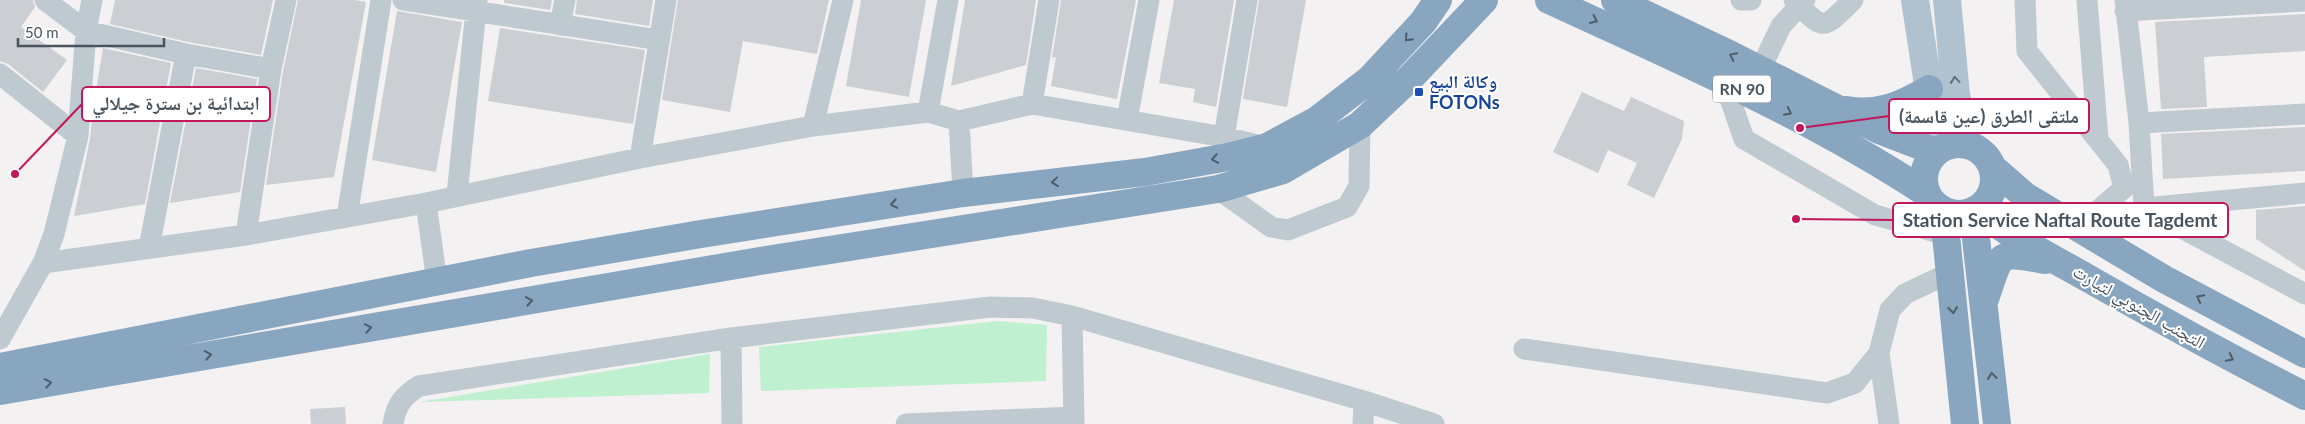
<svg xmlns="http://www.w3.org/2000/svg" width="2305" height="424" font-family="Lato,'Noto Naskh Arabic',sans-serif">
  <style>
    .green { fill: #bff0d0 }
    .building { fill: #cbced3 }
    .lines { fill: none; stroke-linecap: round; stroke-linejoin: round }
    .minor { stroke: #bec9d0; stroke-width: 21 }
    .major { stroke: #b0c2d0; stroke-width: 28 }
    .highway { stroke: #88a6c0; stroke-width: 28 }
    .oneway { stroke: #4e5d69 }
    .oneway2 { stroke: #62707b }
    .transit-dot { fill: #1a4fb4; stroke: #fff; stroke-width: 2 }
    .labels { text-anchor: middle; stroke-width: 4; stroke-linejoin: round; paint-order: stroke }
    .shield { fill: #fff; stroke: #7f888f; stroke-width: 1 }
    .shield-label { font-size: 16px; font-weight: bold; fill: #48555f }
    .transit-label { font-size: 18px; font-weight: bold; fill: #164399; stroke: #fff; text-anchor: start }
    .street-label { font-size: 18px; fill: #48555f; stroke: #fff }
    .leader { fill: none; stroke: #c2185b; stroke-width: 2 }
    .callout-dot { fill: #c2185b; stroke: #fff; stroke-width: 2 }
    .callout { fill: #fff; stroke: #c2185b; stroke-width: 2 }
    .callout-label { font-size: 19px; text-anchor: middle; font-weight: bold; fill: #48555f }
  </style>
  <rect width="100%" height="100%" fill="#f3f1f1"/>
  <path class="green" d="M997,321L1047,325L1046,381L761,391L759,347Z
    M710,354L709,393L419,402Z"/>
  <path class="building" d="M0,0H33L35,7L21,27L67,60L43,92L8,64L0,61Z
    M115,0H273L261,55L188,42L110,24Z
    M298,0H354L366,2L334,177L266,185L283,71Z
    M504,0H552L550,10L504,3Z
    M577,0H653L649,26L575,14Z
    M678,0H829L817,54L743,41L730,112L662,100Z
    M861,0H926L909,97L846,86Z
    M965,0H1036L1026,65L951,86Z
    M1061,0H1136L1117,99L1051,86L1056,57L1052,58Z
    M1174,0H1234L1216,107L1193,102L1195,89L1159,83Z
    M1259,0H1306L1287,107L1243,99Z
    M397,11L462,22L436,172L372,160Z
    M2305,14V51L2204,57L2207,107L2161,109L2155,22Z
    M500,28L645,50L633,124L488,101Z
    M103,48L171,63L145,204L74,216L90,139L93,109Z
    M196,68L257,79L240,192L170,203Z
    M1582,92L1624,111L1631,97L1684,121L1682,139L1654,198L1627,185L1637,163L1608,150L1598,173L1553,152Z
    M2305,127V171L2163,179L2161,134Z
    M2305,206V271L2256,239V210Z
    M345,407L346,424H311L310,409Z"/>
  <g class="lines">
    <path class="minor" d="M45,0L86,31L186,54L271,69
      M403,0L659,40
      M1741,0H1751
      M1794,0C1825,32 1822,30 1853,0
      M2025,0L2027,51L2118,165L2124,188L2078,228
      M2087,0L2098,139
      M2125,0L2139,123L2144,208L2305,193
      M2125,11L2305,1
      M560,25L565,0
      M1760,70L1781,26L1805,0
      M0,74L78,136
      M1724,81L1744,139L1875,215L1946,235
      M1032,104L1049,0
      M928,112L948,0
      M1127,120L1149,0
      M959,121L1032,104L1224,137L1266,147
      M2139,123L2305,114
      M813,126L843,0
      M1224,137L1247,0
      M640,158L666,0
      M1218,189L1271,227L1288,230L1347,207L1359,186L1360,125
      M457,195L477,0
      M426,203L640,158L813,126L928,112L959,121L963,193
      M2144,208L2305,294
      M347,217L381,0
      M246,235L271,69L286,0
      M149,248L186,54
      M43,263L246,235L426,203L437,282
      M1072,316L1074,424
      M731,338L732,424
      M0,339L43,263L54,234L78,136L86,31L92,0
      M1524,349L1827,393L1855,383L1879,353L1890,310L1905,294L1949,273
      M1879,353L1889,424
      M393,424C396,405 403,396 419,386L731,338L990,307L1033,308L1072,316L1364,401L1434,424
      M906,424L1074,417
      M1363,424L1364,401"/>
    <path class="major" d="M1915,0L1938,150
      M1947,0L1956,95L1968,145"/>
    <path class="highway" d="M1549,0C1678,59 1807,115 1926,193
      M1615,0L1731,55L1879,130L1936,152
      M1846,110C1878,116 1902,105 1929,89
      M1924 179a35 35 0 1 1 70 0a35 35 0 1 1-70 0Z
      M1993,168L2025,196L2164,279L2305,354
      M1940,209L1946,235L1965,424
      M1978,209C2011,238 2053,258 2091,280C2161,320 2232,359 2305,396
      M1973,212L1997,424
      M1985,299C2001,254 1995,250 2045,260
      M0,367L531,263L701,234L963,193L1145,172L1228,157L1267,147L1317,120L1370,79L1423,22L1438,0
      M0,391L760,261L1218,189L1283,170L1360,125L1412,76L1484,0"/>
  </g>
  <defs><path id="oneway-chevron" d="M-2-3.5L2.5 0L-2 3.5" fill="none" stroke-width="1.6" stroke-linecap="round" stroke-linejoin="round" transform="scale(1.25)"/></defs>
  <g class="oneway">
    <use href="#oneway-chevron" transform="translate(1594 20) rotate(25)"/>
    <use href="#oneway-chevron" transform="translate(1408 38) rotate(133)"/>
    <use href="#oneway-chevron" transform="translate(1733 56) rotate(-154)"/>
    <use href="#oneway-chevron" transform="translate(1788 112) rotate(27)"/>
    <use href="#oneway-chevron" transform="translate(1215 159) rotate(170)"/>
    <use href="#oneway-chevron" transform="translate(1055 182) rotate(174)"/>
    <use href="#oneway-chevron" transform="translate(894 204) rotate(170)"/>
    <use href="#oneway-chevron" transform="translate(2200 298) rotate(-152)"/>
    <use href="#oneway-chevron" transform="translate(529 301) rotate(-10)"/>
    <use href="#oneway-chevron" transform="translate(1953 310) rotate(83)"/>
    <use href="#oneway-chevron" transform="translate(368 328) rotate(-10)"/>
    <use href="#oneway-chevron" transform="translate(208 355) rotate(-10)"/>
    <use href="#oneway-chevron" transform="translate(2230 358) rotate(27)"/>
    <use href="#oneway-chevron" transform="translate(1992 376) rotate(-96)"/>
    <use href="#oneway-chevron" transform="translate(48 383) rotate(-10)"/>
  </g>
  <use class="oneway2" href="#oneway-chevron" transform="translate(1955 80) rotate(-95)"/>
  <rect class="transit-dot" x="1414" y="87" width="10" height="10" rx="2.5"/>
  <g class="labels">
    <rect class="shield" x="1713" y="75.5" width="58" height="27" rx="4"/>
    <g class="shield-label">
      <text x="1742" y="95">RN 90</text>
    </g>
    <g class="transit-label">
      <text x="1429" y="88">وكالة البيع<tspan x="1429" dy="21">FOTONs</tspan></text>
    </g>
    <g class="street-label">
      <text transform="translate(2139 307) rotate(30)" y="6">التجنب الجنوبي لتيارت</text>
    </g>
  </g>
  <path class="leader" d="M15 174L82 104M1800 128L1889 116M1796 219L1893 220"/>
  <g class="callout-dot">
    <circle cx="15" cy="174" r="5"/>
    <circle cx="1800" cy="128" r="5"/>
    <circle cx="1796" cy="219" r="5"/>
  </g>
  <g class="callout">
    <rect x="82" y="87" width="188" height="34" rx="5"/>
    <rect x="1889" y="99" width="200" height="34" rx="5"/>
    <rect x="1893" y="203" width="335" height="34" rx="5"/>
  </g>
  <g class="callout-label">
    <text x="176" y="110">ابتدائية بن سترة جيلالي</text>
    <text x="1989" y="123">ملتقى الطرق (عين قاسمة)</text>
    <text x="2060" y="227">Station Service Naftal Route Tagdemt</text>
  </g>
  <path d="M18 38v8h146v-8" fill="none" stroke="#48555f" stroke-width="2.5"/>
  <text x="25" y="38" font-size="15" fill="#48555f" stroke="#ffffff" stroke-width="4" paint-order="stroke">50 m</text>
</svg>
